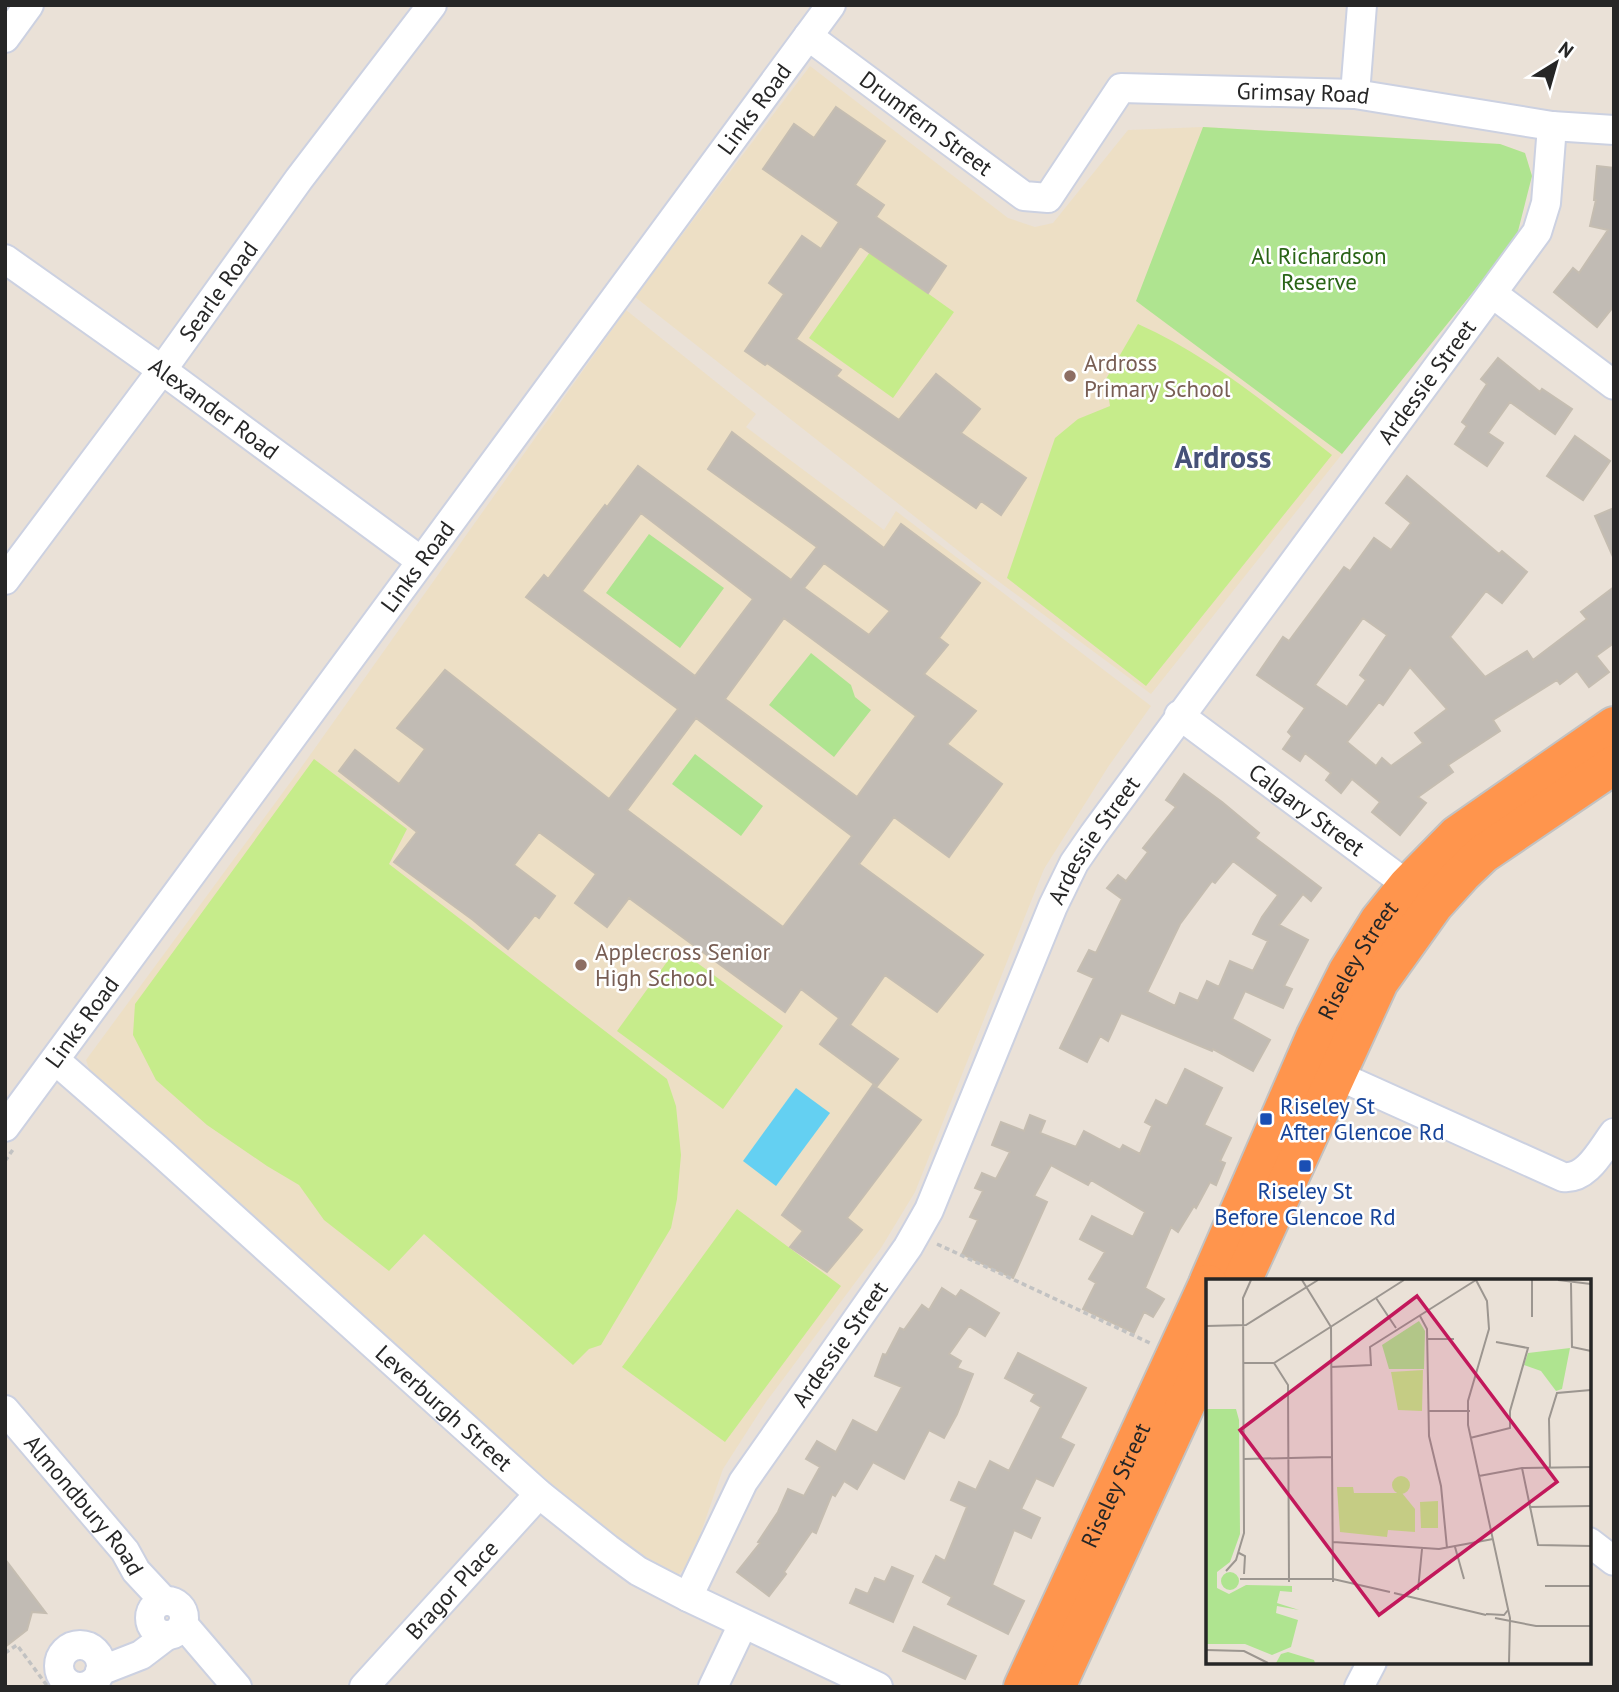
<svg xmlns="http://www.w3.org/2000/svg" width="1619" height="1692" font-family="'PT Sans',sans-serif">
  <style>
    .education { fill: #eddfc5 }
    .green { fill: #afe490 }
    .pitch { fill: #c6ec8b }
    .water { fill: #64d0f2 }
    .building { fill: #c1bbb4; stroke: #c5bdb1; stroke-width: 2; fill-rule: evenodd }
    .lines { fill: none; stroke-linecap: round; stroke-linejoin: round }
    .minor-casing { stroke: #ccd1e1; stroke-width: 32 }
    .highway-casing { stroke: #c2c2c2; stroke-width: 42 }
    .path { stroke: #c2c2c2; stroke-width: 3.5; stroke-dasharray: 5 3.5; stroke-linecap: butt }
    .minor { stroke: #fff; stroke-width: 28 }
    .highway { stroke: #ff954d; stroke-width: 38 }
    .education-dot { fill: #8d6e63; stroke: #fff; stroke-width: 2.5 }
    .transit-dot { fill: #1a4fb4; stroke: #fff; stroke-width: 2.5 }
    .labels { text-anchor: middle; stroke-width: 5; stroke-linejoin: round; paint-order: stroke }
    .street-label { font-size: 23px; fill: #262626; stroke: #fff }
    .park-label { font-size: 23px; fill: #296416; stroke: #fff }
    .education-label { font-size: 23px; fill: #785e54; stroke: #fff; text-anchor: start }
    .transit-label { font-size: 23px; fill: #164399; stroke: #fff; text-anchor: start }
    .district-label { font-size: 30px; font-weight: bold; fill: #465178; stroke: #fff }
    .inset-road { fill: none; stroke: #9c9690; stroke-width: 2 }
    .view { fill: #c2185b; fill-opacity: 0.15; stroke: #c2185b; stroke-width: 3.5 }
    .inset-edge { fill: none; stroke: #262626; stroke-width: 3.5 }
  </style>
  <rect width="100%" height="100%" fill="#eae1d7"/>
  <path class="education" d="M810,66L1008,218L1035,227L1053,223L1128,130L1203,127L1500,144L1525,153L1532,176L1510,243L1151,694L979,567L635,297Z
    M626,310L756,414L746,427L884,530L896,511L1151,706L1108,767L1044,869L915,1192L881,1248L766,1402L723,1469L691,1561L677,1576L638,1571L94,1083L86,1060L298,772Z"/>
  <path class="green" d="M1203,127L1500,144L1525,153L1532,176L1516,239L1342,454L1136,301Z
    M649,534L724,588L680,648L606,593Z
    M811,653L851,685L855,697L871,710L834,757L769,705Z
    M695,754L763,806L741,836L672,784Z"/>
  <path class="pitch" d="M870,252L954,312L893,398L809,338Z
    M1138,324C1210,356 1270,407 1332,455L1146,686L1007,578L1055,438L1078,419L1110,406L1106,379Z
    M314,759L407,829L389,864L667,1079L676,1106L681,1155L677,1199L671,1228L601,1345L589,1349L573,1365L424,1234L389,1271L324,1220L299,1185L267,1166L207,1125L156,1080L133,1035L135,1004Z
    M677,948L783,1026L723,1109L617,1031Z
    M737,1209L841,1286L725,1442L622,1367Z"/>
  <path class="water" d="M796,1088L830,1113L776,1186L743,1161Z"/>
  <path class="building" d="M836,107L885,141L855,185L884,205L876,217L946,266L928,293L860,246L796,339L841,370L836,376L899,420L936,374L980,409L961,433L1026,478L1001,515L981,501L976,508L767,363L765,365L745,351L784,294L769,283L802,236L821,249L839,222L763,169L794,124L814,138Z
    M1597,166L1614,168V306L1597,327L1554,292L1573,268L1579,273L1608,230L1590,226L1596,200H1594Z
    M1498,358L1540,392L1542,389L1572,409L1555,434L1510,402L1488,433L1503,443L1487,466L1455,444L1467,426L1462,422L1487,384L1481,379Z
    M732,432L884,548L901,524L980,583L939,638L948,645L924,674L976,711L947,744L1002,784L949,857L894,817L859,864L983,955L937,1012L885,975L850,1025L898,1059L877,1086L820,1044L839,1018L801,989L785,1012L629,898L607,927L575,903L596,874L539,832L514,865L555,896L539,918L535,915L508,949L473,920L394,862L417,832L339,771L355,750L399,784L425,749L397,728L445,670L609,799L678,709L526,597L544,575L548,579L605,505L607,507L638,466L791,580L817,547L708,469ZM641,513L753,599L695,676L582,591ZM824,563L890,611L869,635L804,588ZM784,618L916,716L857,797L725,699ZM696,718L852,836L783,927L627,810Z
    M1575,436L1610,461L1583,500L1547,476Z
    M1407,476L1499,554L1502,551L1527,572L1502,603L1486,591L1450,637L1485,677L1527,651L1533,660L1587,619L1581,612L1614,587V643L1596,656L1609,672L1589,687L1577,671L1560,684L1557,680L1493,720L1500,731L1448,765L1453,772L1418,797L1426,803L1400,835L1372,812L1380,802L1352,779L1341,793L1326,780L1331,773L1305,753L1300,761L1283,749L1292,736L1288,732L1305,708L1257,675L1283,637L1289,641L1344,567L1350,571L1374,538L1391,550L1411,523L1386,503ZM1363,618L1387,635L1360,675L1366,680L1347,707L1315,685ZM1410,667L1447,709L1415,733L1423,743L1391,766L1382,758L1376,766L1347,742L1379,702L1383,705Z
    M1614,508V559L1595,516Z
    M1184,774L1222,802L1259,833L1255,838L1321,888L1311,901L1303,894L1279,925L1308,940L1284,986L1292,989L1283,1008L1245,991L1232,1019L1270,1040L1253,1071L1213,1049L1212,1051L1121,1013L1108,1041L1100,1036L1087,1062L1060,1048L1094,978L1078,971L1089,950L1096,953L1122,899L1107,888L1118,875L1126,881L1148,852L1143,848L1176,807L1166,800ZM1233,861L1278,895L1262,917L1253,934L1268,941L1253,971L1230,961L1219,987L1207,981L1198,1001L1180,993L1175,1006L1147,992L1180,924L1212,881L1215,883Z
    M1185,1069L1222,1088L1204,1125L1231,1138L1220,1161L1225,1163L1216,1185L1210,1182L1196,1208L1194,1206L1178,1232L1171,1227L1145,1288L1164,1299L1153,1317L1144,1312L1134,1333L1083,1309L1096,1283L1089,1279L1105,1252L1080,1239L1092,1216L1133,1237L1145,1212L1091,1180L1088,1185L1051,1165L1034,1196L1047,1202L1013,1278L962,1254L978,1220L970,1217L983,1191L975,1188L982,1173L996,1179L1010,1152L992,1145L1001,1122L1024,1131L1030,1115L1045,1121L1040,1133L1076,1147L1084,1131L1120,1150L1123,1145L1140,1154L1152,1126L1145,1122L1156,1100L1167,1106Z
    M873,1085L921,1120L847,1218L862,1230L827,1272L790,1247L803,1231L782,1215Z
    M942,1288L956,1297L961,1290L999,1313L985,1336L969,1326L949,1354L961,1361L957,1368L973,1374L957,1414L944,1438L929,1430L904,1479L873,1462L857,1489L844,1481L835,1496L832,1494L816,1533L812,1531L784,1572L786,1574L769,1596L737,1572L760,1543L758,1542L778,1512L788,1489L804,1496L820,1467L806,1459L817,1441L836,1452L853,1420L877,1433L902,1387L875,1376L883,1354L886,1355L900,1328L904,1330L922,1305L929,1310Z
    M1018,1353L1086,1388L1060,1438L1074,1445L1053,1486L1036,1478L1021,1509L1040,1518L1031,1538L1014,1530L992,1585L1024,1601L1008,1634L948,1604L952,1597L923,1582L936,1556L945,1561L967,1507L951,1500L959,1482L976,1490L990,1461L1009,1471L1041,1407L1031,1401L1035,1394L1005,1378Z
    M5,1559L46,1613L32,1612L27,1630L5,1647Z
    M892,1567L913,1576L893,1622L850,1603L856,1589L868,1594L875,1578L885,1582Z
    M914,1627L976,1656L965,1679L903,1651Z"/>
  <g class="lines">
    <g class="minor-casing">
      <g id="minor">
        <path id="s1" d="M808,36L1024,196L1048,198L1121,88L1355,94L1552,126L1614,130"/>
        <path d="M5,38L29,5"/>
        <path d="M1355,94L1362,5"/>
        <path id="s2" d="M5,259L162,370L421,561"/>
        <path d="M1493,294L1614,385"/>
        <path id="s3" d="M5,580L162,370L299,179L432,5"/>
        <path id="s4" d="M1179,715L1421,895"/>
        <path id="s5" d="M55,1060L157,1149L539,1494L608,1549L638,1571L688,1597L878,1687"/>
        <path d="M1319,1067L1563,1177C1587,1180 1601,1150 1614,1133"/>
        <path id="s6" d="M5,1127L831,5"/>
        <path id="s7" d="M5,1410L125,1551L136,1571L164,1601"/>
        <path d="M1589,1542L1614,1561"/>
        <path id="s8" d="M688,1597L743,1482L908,1247L929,1210L1053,906L1074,863L1094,834L1537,232L1546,203L1552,126"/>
        <circle cx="167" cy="1618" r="17"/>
        <path d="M183,1624L237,1687"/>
        <circle cx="80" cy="1666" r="21"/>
        <path d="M100,1671L141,1655L166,1636"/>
        <path id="s9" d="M364,1687L539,1494"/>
        <path d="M713,1687L743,1624"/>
        <path d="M1359,1687L1372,1662"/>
      </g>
    </g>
    <g class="highway-casing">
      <g id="highway">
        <path id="s10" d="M1209,1281L1315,1037L1348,971L1379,921L1408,885L1457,835L1614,726"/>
        <path d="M1242,1281L1379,982L1434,905L1463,873L1483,854L1614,765"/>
        <path id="s11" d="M1023,1687L1208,1284"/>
        <path d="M1056,1687L1208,1356"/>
      </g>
    </g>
    <path class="path" d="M5,1161L14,1148
      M937,1244L1152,1344
      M5,1653L17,1645L48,1687"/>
    <use href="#minor" class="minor"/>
    <use href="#highway" class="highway"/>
  </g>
  <g class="education-dot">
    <circle cx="1070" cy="376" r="7"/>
    <circle cx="581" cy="965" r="7"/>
  </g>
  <g class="transit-dot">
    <rect x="1259" y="1112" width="14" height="14" rx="3.5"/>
    <rect x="1298" y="1159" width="14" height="14" rx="3.5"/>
  </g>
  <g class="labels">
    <g class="street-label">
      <text dy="8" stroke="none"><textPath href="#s1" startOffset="607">Grimsay Road</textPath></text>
      <text dy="8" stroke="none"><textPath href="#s6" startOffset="1264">Links Road</textPath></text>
      <text dy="8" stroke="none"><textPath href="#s1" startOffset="147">Drumfern Street</textPath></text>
      <text dy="8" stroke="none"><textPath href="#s3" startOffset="359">Searle Road</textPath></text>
      <text dy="8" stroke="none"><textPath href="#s8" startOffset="1430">Ardessie Street</textPath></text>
      <text dy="8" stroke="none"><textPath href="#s2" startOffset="257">Alexander Road</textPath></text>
      <text dy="8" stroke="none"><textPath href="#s6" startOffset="696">Links Road</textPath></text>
      <text dy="8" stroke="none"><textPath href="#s4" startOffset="159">Calgary Street</textPath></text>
      <text dy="8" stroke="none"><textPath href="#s8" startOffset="863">Ardessie Street</textPath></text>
      <text dy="8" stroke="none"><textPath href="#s10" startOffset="354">Riseley Street</textPath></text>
      <text dy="8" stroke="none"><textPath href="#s6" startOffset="130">Links Road</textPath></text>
      <text dy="8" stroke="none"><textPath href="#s8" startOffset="296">Ardessie Street</textPath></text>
      <text dy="8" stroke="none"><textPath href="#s5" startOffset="522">Leverburgh Street</textPath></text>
      <text dy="8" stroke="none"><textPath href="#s11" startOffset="222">Riseley Street</textPath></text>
      <text dy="8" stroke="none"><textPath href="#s7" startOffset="124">Almondbury Road</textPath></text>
      <text dy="8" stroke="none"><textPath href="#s9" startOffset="131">Bragor Place</textPath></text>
    </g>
    <g class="park-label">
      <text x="1319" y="264">Al Richardson<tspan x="1319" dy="26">Reserve</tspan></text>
    </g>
    <g class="education-label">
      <text x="1084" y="371">Ardross<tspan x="1084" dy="26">Primary School</tspan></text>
      <text x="595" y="960">Applecross Senior<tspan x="595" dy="26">High School</tspan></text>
    </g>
    <g class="transit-label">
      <text x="1280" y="1114">Riseley St<tspan x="1280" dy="26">After Glencoe Rd</tspan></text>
      <text x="1305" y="1199" text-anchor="middle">Riseley St<tspan x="1305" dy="26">Before Glencoe Rd</tspan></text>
    </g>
    <g class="district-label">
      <text x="1223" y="468">Ardross</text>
    </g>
  </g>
  <g transform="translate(1206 1279)">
    <rect width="385" height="385" fill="#eae1d7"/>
    <path d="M213,42L219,52L218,90H183L176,66ZM364,69L356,110L350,112L335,92L318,86L322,74ZM0,130H30L33,141L34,255L24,283L11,293V309L23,315L40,306L86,307V313L74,312L71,324L93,331L71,327L70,334L92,341L85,368L66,376L39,365H0ZM15 302a9 9 0 1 1 18 0a9 9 0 1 1-18 0ZM82,373L108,381L109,384H70L75,375Z" fill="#afe490"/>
    <path d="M217,91L216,132L192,131L185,93ZM186 206a9 9 0 1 1 18 0a9 9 0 1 1-18 0ZM131,208H147L148,214H196L209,230V253L182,251L181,258L134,253ZM232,222V249H215L214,223Z" fill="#c6ec8b"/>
    <path class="inset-road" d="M96,1L125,48L127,303M270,1L281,22L283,50L262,122V146L304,339L303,384M326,1V38M352,1L385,5M365,4L366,68L385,72M170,19L190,49M214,37L221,50L223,157L235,207L241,269M0,47L40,46L112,1M221,60H248M37,84H68L198,1M68,84L82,106L83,303M125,88L165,86L164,68L270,1M222,132H264M264,159L304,149V132L322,69L290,63M38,180L126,178M316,189L332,266L385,267M344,189L343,140L351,114L385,111M273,197L316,189L385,188M323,228L385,227M127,263L233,270L287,260M249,268L258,300M33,274L39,277L38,295M20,292L30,281L38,254L37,19L45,1M34,300H127L184,313M339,307H385M212,311L216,270M188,314L280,336M280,335L298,336L302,331M289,339L330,347H385M0,371L38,372L62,384"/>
    <path class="view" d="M211,17L351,203L173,336L34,151Z"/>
    <rect width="385" height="385" class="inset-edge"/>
  </g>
  <rect width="1619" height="1692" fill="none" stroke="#262626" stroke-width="14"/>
  <g transform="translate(1556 63) rotate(37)" stroke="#ffffff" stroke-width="5" paint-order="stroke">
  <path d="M0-5L12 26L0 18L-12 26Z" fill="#262626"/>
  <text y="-10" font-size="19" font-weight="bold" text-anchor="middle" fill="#262626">N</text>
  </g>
</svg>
